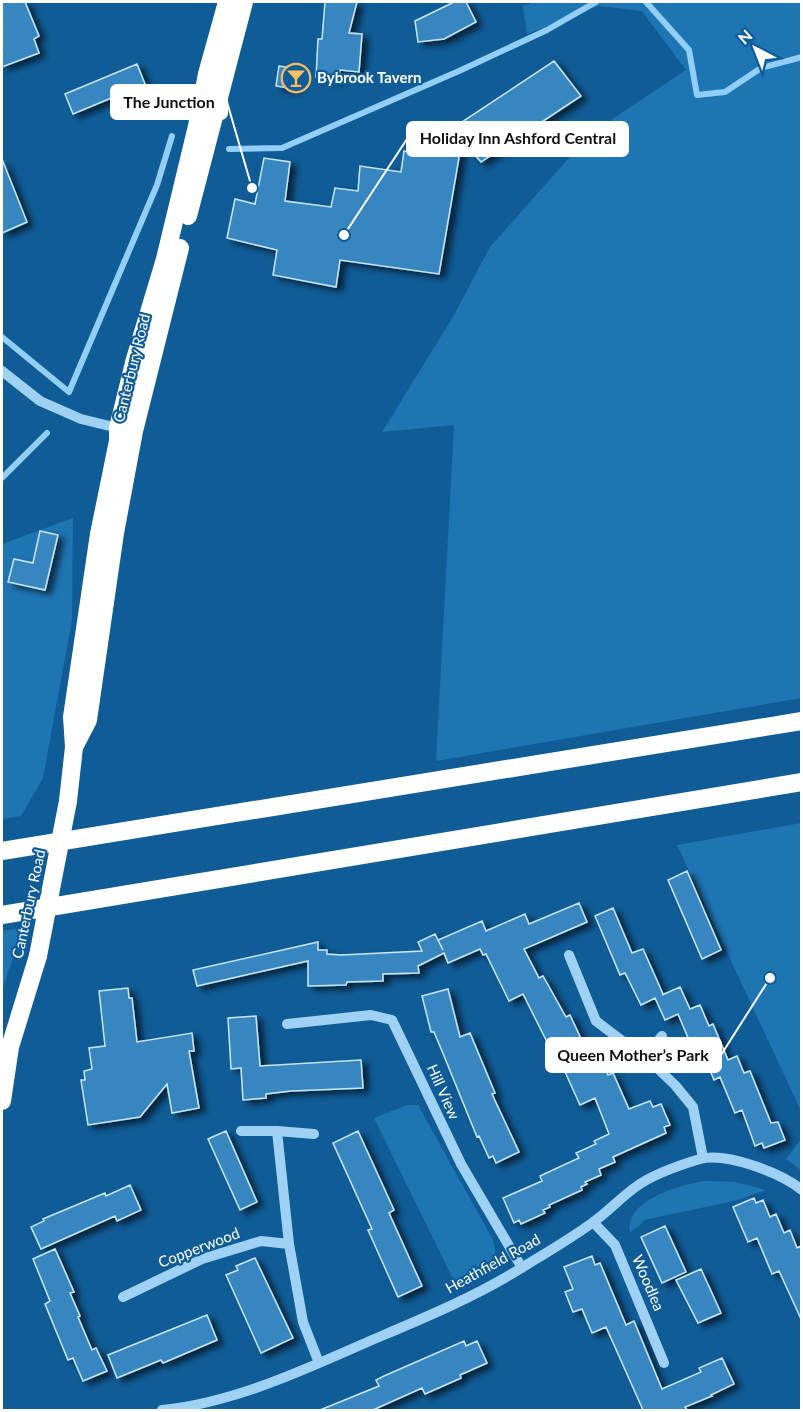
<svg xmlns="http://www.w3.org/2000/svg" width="803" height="1412" font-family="Lato,sans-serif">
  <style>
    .green { fill: #1e75b4; fill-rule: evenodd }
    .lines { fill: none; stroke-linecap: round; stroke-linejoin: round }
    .stream { stroke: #91cef8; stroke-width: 6 }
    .building { fill: #3886bf; stroke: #c7e7fe; stroke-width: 1.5; filter: url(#shadow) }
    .minor { stroke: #9fd1f4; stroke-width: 10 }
    .highway { stroke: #fff; stroke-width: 18 }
    .highway-bridge { stroke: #fff; stroke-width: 18 }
    .labels { text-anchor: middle; stroke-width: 4.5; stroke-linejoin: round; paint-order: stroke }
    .poi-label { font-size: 15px; font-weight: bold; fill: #fff; stroke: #105c97; text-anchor: start }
    .street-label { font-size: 15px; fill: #fff; stroke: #105c97 }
    .leader { fill: none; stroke: #fff; stroke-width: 2 }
    .callout-dot { fill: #fff; stroke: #105c97; stroke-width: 2 }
    .callout { fill: #fff; stroke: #fff; stroke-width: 2 }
    .callout-label { font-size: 16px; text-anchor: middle; font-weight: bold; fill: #111 }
  </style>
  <defs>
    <filter id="shadow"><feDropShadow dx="6" dy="4" stdDeviation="3" flood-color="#0009"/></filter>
  </defs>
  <rect width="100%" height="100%" fill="#105c97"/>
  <path class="green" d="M535,2H801V698L436,761L454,425L382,432L454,315L490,247L590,134L686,70L642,11L599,6L527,34L523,6Z
    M73,518L72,620L43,778L21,816L2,819V544ZM40,532L58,536L45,590L9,581L14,559L33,563Z
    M801,823H802L801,1111L677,845Z
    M24,927L2,990V931Z
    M407,1105H418L493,1240C494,1244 496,1251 495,1255C492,1266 466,1279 456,1285L374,1118Z
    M801,1139V1170L786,1159Z
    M704,1181L736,1182L766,1190L734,1201L644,1220L639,1226L630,1232C625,1200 680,1185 704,1181Z"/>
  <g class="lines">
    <path class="stream" d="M646,2L689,50L697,95L725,92L761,68L802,57
      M229,149L282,148L459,71L547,30L596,2
      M2,337L69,392L157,185L172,136
      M2,478L47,433"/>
  </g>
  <path class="building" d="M2,2H25L39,36L34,39L39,53L2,67Z
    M325,2H357L349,33L362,34L359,72L340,70L339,79L316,77L318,39H322Z
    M454,2H466L476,22L444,39L418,42L415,21Z
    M554,61L581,96L481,162L462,140L439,274L340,260L336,287L273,275L277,250L227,238L235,199L255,204L264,158L290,162L285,201L331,207L335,188L358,191L360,166L401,172L404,151L426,154L431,122L459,124Z
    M137,64L145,84L73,114L65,94Z
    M279,66L298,69L294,89L276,86Z
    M2,159L27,222L2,233Z
    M40,531L58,535L45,590L8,582L14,559L33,563Z
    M687,871L721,950L702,959L668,880Z
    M579,903L587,922L524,949L539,978L543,976L566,1017L570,1015L590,1058L596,1055L602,1069L605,1068L608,1075L613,1073L629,1109L650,1101L653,1107L661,1104L670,1125L664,1127L666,1133L613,1157L615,1162L599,1169L601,1175L585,1182L587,1184L581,1187L582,1190L549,1205L550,1207L543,1210L545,1213L521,1224L519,1220L514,1223L503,1198L542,1181L540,1176L579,1158L576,1153L596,1144L594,1141L609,1134L595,1098L580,1105L557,1054L554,1056L523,994L509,1001L486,954L483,955L480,949L448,963L444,953L418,966L419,973L383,974V981L347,982L346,985L308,986V961L197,986L193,970L318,942V950H327V954L341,955L422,951L418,942L435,934L443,950L438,940L482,921L486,931L525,914L529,924Z
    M613,908L632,953L643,949L663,994L662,995L680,987L690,1009L700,1005L709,1026L713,1024L728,1060L737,1056L744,1073L750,1071L771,1123L778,1122L785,1140L764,1148L762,1143L755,1146L742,1110L735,1113L720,1077L714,1080L704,1056L697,1059L678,1014L665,1020L655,998L641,1005L625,973L620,975L595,916Z
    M128,988L129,998H132L137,1042L192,1033L194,1051H189L199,1108L172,1113L167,1084L140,1117L88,1125L81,1080H85L84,1071L92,1069L89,1048L105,1046L99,991Z
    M448,989L460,1037L470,1033L495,1093L492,1094L519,1152L496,1163L493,1156L489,1158L479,1136L477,1137L442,1051L434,1032H431L422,996Z
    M256,1016L260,1066L361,1060L363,1088L291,1091L266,1094V1098L243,1100L241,1068L231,1069L228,1018Z
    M226,1131L257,1202L240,1210L208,1139Z
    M358,1131L394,1210L389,1213L422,1286L398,1297L368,1230L372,1229L333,1143Z
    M130,1185L141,1210L117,1221L115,1216L41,1249L31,1227L44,1221L43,1219L105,1193L106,1196Z
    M754,1198L756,1203L763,1200L770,1217L776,1214L784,1233L790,1230L797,1248L801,1246V1319L779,1271L772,1274L757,1238L748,1242L733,1207Z
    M665,1226L686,1272L662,1283L641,1237Z
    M55,1249L74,1292L70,1293L80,1316L78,1317L92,1350L96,1348L107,1371L83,1381L73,1358L68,1360L45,1304L50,1301L33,1259Z
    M592,1256L595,1265L600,1263L626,1325L634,1321L662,1389L701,1372L699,1368L722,1358L734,1384L711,1395L712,1396L685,1407L687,1410H643L606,1327L592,1333L582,1309L573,1312L565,1292L573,1289L564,1267Z
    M255,1258L293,1338L261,1353L226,1275L238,1270L236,1266Z
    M701,1269L721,1313L698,1323L676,1280Z
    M207,1315L217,1340L163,1363L161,1360L117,1378L108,1355Z
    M464,1341L466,1346L477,1341L487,1363L460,1375L461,1378L425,1394L422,1388L373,1410H320L379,1386L376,1380L384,1376Z"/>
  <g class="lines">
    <path class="minor" d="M2,371L40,401L81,419L122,429
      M569,955L596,1021L654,1065L675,1085L693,1107L703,1158
      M287,1024L371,1015L392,1020L461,1164L522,1268
      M644,1058L662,1036
      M241,1131H277L314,1134
      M277,1131L289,1244L303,1322L319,1363
      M593,1222L615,1245L664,1363
      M123,1297L202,1259L261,1241L289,1244
      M162,1410C234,1403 306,1369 372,1340C424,1318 475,1297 523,1267C546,1253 570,1239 592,1223C608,1212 621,1197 637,1186C655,1173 680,1165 700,1159C727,1152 781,1173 802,1190"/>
    <path class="highway" d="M188,216L244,2
      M74,747L88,720L115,533L134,431L180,248
      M68,801L74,747L72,717L99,534L118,441V428L135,359L165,259L197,126L207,74L227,2
      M2,851L802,721
      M2,915L802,782
      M2,1101L10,1047L38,956"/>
    <path class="highway-bridge" d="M38,956L68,801"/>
  </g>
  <defs>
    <g id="bar-ring" transform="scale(1.5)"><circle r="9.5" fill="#105c97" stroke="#ffbe62" stroke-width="1.5"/><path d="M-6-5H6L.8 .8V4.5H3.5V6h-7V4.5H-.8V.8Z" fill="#ffbe62"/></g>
  </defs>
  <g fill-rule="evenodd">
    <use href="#bar-ring" x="296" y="78"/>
  </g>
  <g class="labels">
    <g class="poi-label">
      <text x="317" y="83">Bybrook Tavern</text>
    </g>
    <g class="street-label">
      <text transform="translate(132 368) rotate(-76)" y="5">Canterbury Road</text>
      <text transform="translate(29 904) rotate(-78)" y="5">Canterbury Road</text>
      <text transform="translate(443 1092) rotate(66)" y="5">Hill View</text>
      <text transform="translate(199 1248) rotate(-21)" y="5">Copperwood</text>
      <text transform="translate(493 1264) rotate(-29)" y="5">Heathfield Road</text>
      <text transform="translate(648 1283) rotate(67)" y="5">Woodlea</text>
    </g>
  </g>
  <path class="leader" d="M252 188L227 102M344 235L407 139M770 978L721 1055"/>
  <g class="callout-dot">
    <circle cx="252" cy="188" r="6"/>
    <circle cx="344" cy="235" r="6"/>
    <circle cx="770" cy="978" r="6"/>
  </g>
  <g class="callout">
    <rect x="111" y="85" width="116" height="34" rx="6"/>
    <rect x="407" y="122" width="221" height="34" rx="6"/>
    <rect x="546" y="1038" width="175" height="34" rx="6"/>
  </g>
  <g class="callout-label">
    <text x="169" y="108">The Junction</text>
    <text x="518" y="144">Holiday Inn Ashford Central</text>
    <text x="633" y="1061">Queen Mother’s Park</text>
  </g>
  <rect width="803" height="1412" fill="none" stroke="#ffffff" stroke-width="6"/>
  <g transform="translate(755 48) rotate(318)" stroke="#105c97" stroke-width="4.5" paint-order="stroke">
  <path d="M0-4.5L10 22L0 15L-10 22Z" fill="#ffffff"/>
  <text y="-9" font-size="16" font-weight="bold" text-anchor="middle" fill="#ffffff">N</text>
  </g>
</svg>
